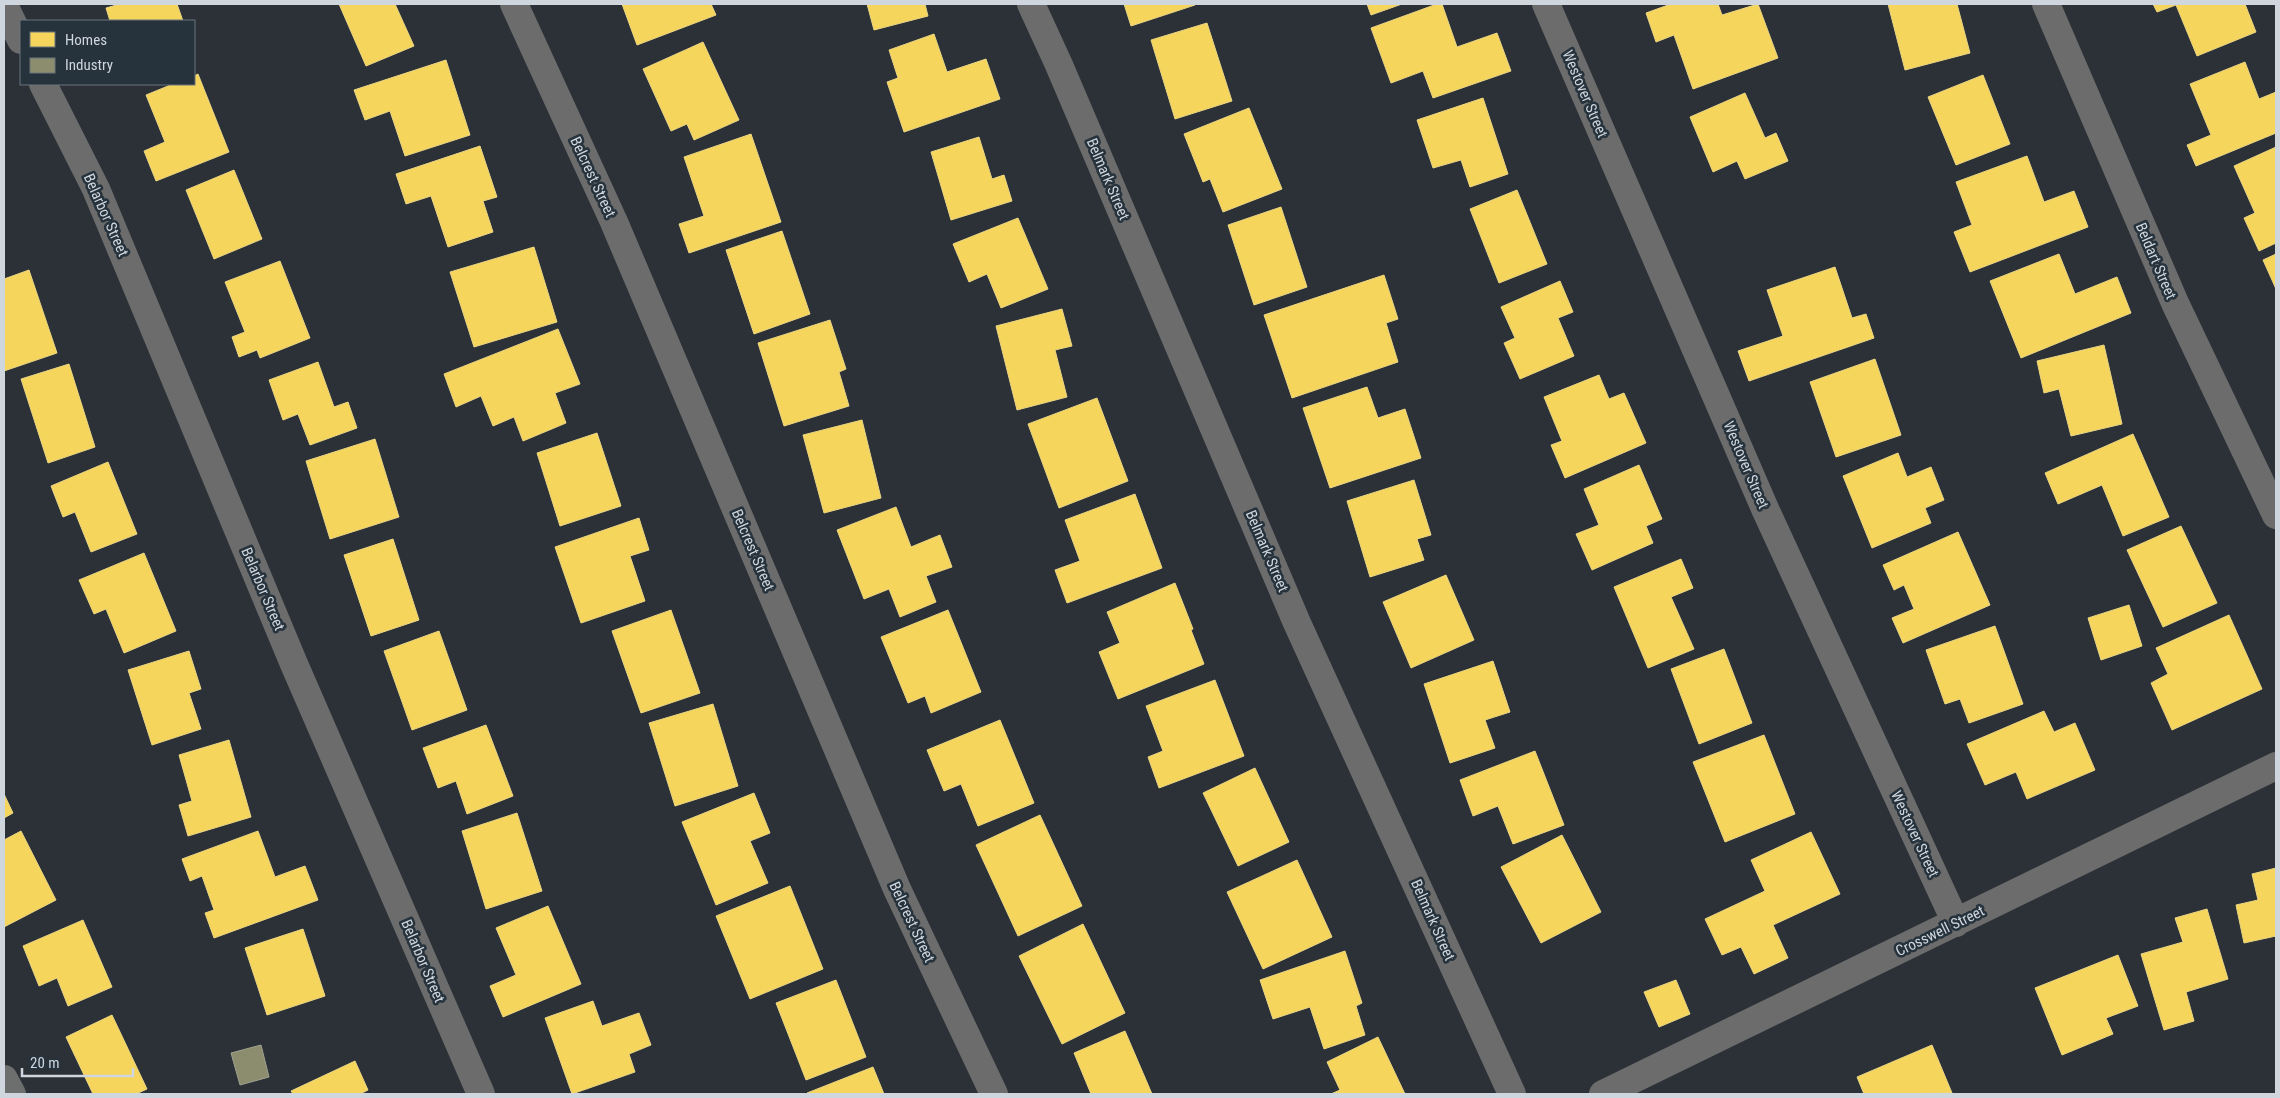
<svg xmlns="http://www.w3.org/2000/svg" width="2280" height="1098" font-family="'Roboto Condensed',sans-serif">
  <style>
    .homes { fill: #f6d55c; stroke: #ead583 }
    .industry { fill: #8c8c6e; stroke: #a0a28f }
    .lines { fill: none; stroke-linecap: round; stroke-linejoin: round }
    .minor { stroke: #6b6c6b; stroke-width: 28 }
    .secondary { stroke: #6c6f6e; stroke-width: 28 }
    .labels { text-anchor: middle; stroke-width: 5; stroke-linejoin: round; paint-order: stroke }
    .street-label { font-size: 15px; fill: #cfd6dd; stroke: #26323c }
  </style>
  <rect width="100%" height="100%" fill="#2b3137"/>
  <path class="homes" d="M120,4H177L183,21H110L106,8Z
    M339,4H395L414,46L366,66Z
    M622,4H711L716,15L637,45Z
    M867,4H925L928,16L874,30Z
    M1124,4H1195V5L1131,26Z
    M1367,4H1402L1371,15Z
    M1437,4H1442L1457,47L1497,33L1511,71L1433,98L1423,71L1391,83L1371,28Z
    M1671,4H1718L1722,15L1758,4L1778,58L1693,89L1674,35L1656,42L1646,13Z
    M1888,4H1957L1970,53L1905,70Z
    M2153,4H2245L2256,32L2197,56L2176,5L2157,12Z
    M1207,23L1232,101L1175,119L1151,40Z
    M934,34L947,72L986,59L1000,99L904,132L887,82L898,78L889,50Z
    M703,42L739,120L694,140L687,124L671,131L643,69Z
    M446,60L470,135L405,156L390,111L365,120L354,90Z
    M2245,62L2259,99L2276,92V133L2196,166L2187,145L2211,135L2190,84Z
    M198,74L229,152L156,181L144,151L165,142L146,95L173,84H194V76Z
    M1983,75L2010,144L1956,165L1928,97Z
    M1745,93L1765,138L1776,133L1788,161L1745,179L1737,161L1713,172L1690,117Z
    M1483,98L1508,174L1470,187L1461,160L1433,168L1417,120Z
    M1249,108L1282,189L1223,212L1210,179L1203,182L1184,134Z
    M751,134L781,222L689,253L679,224L704,216L684,157Z
    M979,137L992,179L1004,175L1012,201L951,220L931,152Z
    M480,146L497,197L483,201L493,232L448,247L431,196L406,204L396,174Z
    M2276,147V243L2259,251L2244,218L2255,213L2234,166Z
    M2027,156L2044,202L2074,191L2088,227L1970,272L1954,232L1972,225L1956,182Z
    M234,170L262,239L214,259L186,190Z
    M1517,190L1547,264L1499,283L1470,209Z
    M1281,207L1307,287L1254,305L1228,225Z
    M1018,218L1048,289L1001,308L987,274L969,282L953,244Z
    M782,231L810,314L754,334L726,250Z
    M534,247L557,322L474,347L450,272Z
    M2059,254L2075,294L2117,277L2131,313L2021,358L1990,281Z
    M2276,254V289L2263,260Z
    M280,261L310,338L260,358L257,350L239,357L232,337L245,332L225,282Z
    M1835,267L1852,318L1866,314L1874,338L1749,381L1738,351L1783,336L1767,290Z
    M29,270L57,353L4,371V279Z
    M1384,275L1398,319L1386,323L1398,362L1292,398L1264,315Z
    M1560,281L1573,312L1558,318L1574,356L1520,379L1504,343L1515,338L1501,307Z
    M1062,309L1072,346L1055,350L1067,397L1017,410L996,326Z
    M830,320L846,369L839,372L849,406L784,426L758,343Z
    M558,329L580,384L555,393L566,423L523,441L514,417L493,426L481,396L456,407L444,374Z
    M2104,345L2122,424L2071,436L2059,389L2044,393L2037,361Z
    M1875,359L1901,435L1836,457L1810,382Z
    M318,362L334,407L348,402L357,428L310,445L298,414L283,420L269,380Z
    M69,364L95,447L48,463L21,379Z
    M1599,375L1609,399L1624,393L1646,443L1565,478L1551,445L1562,441L1544,397Z
    M1367,387L1378,418L1405,409L1421,458L1330,488L1303,408Z
    M1097,398L1128,481L1059,508L1028,424Z
    M862,420L881,498L824,513L803,435Z
    M597,433L621,506L560,526L537,453Z
    M2133,434L2169,517L2123,536L2102,485L2058,504L2045,473Z
    M375,439L399,517L330,539L306,461Z
    M1898,453L1907,477L1931,467L1944,500L1925,508L1931,523L1872,548L1843,476Z
    M108,462L137,534L91,552L75,512L63,517L51,486Z
    M1639,465L1662,519L1646,526L1653,543L1592,570L1576,534L1599,525L1584,489Z
    M1414,480L1431,535L1417,539L1424,560L1370,577L1347,501Z
    M1135,494L1162,568L1067,603L1055,570L1080,561L1065,520Z
    M896,507L911,547L940,535L952,567L926,576L936,602L900,617L889,589L864,599L837,530Z
    M639,518L649,550L630,556L645,601L581,623L555,547Z
    M2181,526L2217,603L2163,627L2127,550Z
    M1958,532L1990,605L1903,643L1892,618L1914,609L1904,585L1894,590L1883,565Z
    M393,539L419,620L371,636L344,555Z
    M144,553L176,631L124,653L106,609L94,614L79,580Z
    M1681,559L1693,588L1671,597L1694,649L1648,668L1614,587Z
    M1446,575L1474,640L1411,668L1383,602Z
    M1175,583L1193,629L1191,630L1204,664L1118,699L1099,652L1120,643L1107,612Z
    M2129,605L2142,646L2101,660L2088,618Z
    M671,610L700,693L641,713L612,631Z
    M948,610L981,692L931,713L925,696L908,703L881,637Z
    M2229,615L2262,689L2172,730L2151,683L2168,674L2156,648Z
    M1995,626L2023,704L1969,723L1960,699L1945,704L1926,650Z
    M439,631L467,710L412,730L384,651Z
    M1724,649L1752,723L1699,744L1671,669Z
    M189,651L201,689L189,693L201,729L152,745L128,670Z
    M1493,661L1510,712L1485,720L1495,748L1450,763L1424,684Z
    M1215,680L1244,756L1159,788L1148,757L1163,751L1146,706Z
    M713,704L738,786L675,806L649,723Z
    M2044,711L2054,732L2075,723L2095,770L2027,799L2016,772L1985,785L1967,744Z
    M1000,720L1034,803L978,826L961,784L944,791L927,750Z
    M486,725L513,796L467,814L456,781L438,788L423,748Z
    M1764,735L1795,814L1725,842L1693,762Z
    M229,740L251,817L188,836L179,805L192,801L179,755Z
    M1535,751L1564,825L1513,844L1498,806L1473,816L1460,780Z
    M1255,768L1289,842L1238,866L1203,793Z
    M754,793L770,833L750,841L768,883L716,905L682,822Z
    M4,794L13,813L4,818Z
    M517,813L542,891L486,909L462,831Z
    M1040,815L1082,906L1018,936L976,845Z
    M21,831L56,900L4,927V840Z
    M258,831L275,877L305,866L318,900L214,938L205,913L214,910L202,876L190,881L182,859Z
    M1811,832L1840,894L1773,925L1788,958L1754,974L1741,947L1722,955L1705,919L1765,891L1751,860Z
    M1562,835L1601,912L1541,943L1501,867Z
    M1297,860L1332,937L1263,969L1227,892Z
    M2276,868V936L2244,943L2236,905L2258,900L2252,874Z
    M790,886L823,969L750,999L716,916Z
    M548,906L581,984L503,1017L490,986L516,975L496,928Z
    M2207,909L2228,979L2186,992L2194,1021L2164,1030L2141,954L2183,942L2175,918Z
    M83,920L112,987L68,1006L57,978L39,986L23,946Z
    M1083,924L1125,1013L1062,1044L1019,956Z
    M303,929L325,996L267,1015L245,948Z
    M1345,951L1362,1003L1356,1006L1365,1035L1324,1049L1310,1007L1273,1019L1260,980Z
    M2118,955L2138,1006L2106,1018L2113,1034L2062,1055L2035,988Z
    M836,980L866,1057L806,1080L776,1003Z
    M1676,980L1690,1014L1659,1027L1644,992Z
    M593,1001L602,1026L639,1013L651,1045L629,1054L635,1072L572,1094L545,1018Z
    M112,1015L147,1089L136,1094H93L66,1037Z
    M1125,1031L1152,1094H1091L1074,1053Z
    M1378,1037L1405,1094H1331L1340,1090L1327,1062Z
    M1932,1045L1952,1093L1864,1094L1857,1077Z
    M355,1061L368,1090L360,1094H293L291,1091Z
    M873,1067L884,1094H808L807,1093Z"/>
  <path class="industry" d="M261,1045L269,1077L240,1085L231,1053Z"/>
  <g class="lines">
    <path class="minor" d="M514,4L614,222L897,889L994,1094
      M1031,4L1059,65L1297,623L1512,1094
      M1546,4L1766,511L1956,923
      M2046,4L2175,303L2276,515
      M4,5L21,40
      M43,84L96,189L294,664L481,1094
      M1603,1094L2276,766"/>
    <path class="secondary" d="M4,1079L12,1094"/>
  </g>
  <g class="labels">
    <g class="street-label">
      <text transform="translate(1585 94) rotate(67)" y="5">Westover Street</text>
      <text transform="translate(593 177) rotate(65)" y="5">Belcrest Street</text>
      <text transform="translate(1108 179) rotate(67)" y="5">Belmark Street</text>
      <text transform="translate(106 215) rotate(66)" y="5">Belarbor Street</text>
      <text transform="translate(2156 261) rotate(67)" y="5">Beldart Street</text>
      <text transform="translate(1746 465) rotate(67)" y="5">Westover Street</text>
      <text transform="translate(753 550) rotate(67)" y="5">Belcrest Street</text>
      <text transform="translate(1267 551) rotate(67)" y="5">Belmark Street</text>
      <text transform="translate(263 589) rotate(67)" y="5">Belarbor Street</text>
      <text transform="translate(1915 834) rotate(65)" y="5">Westover Street</text>
      <text transform="translate(1433 920) rotate(66)" y="5">Belmark Street</text>
      <text transform="translate(912 922) rotate(65)" y="5">Belcrest Street</text>
      <text transform="translate(1940 931) rotate(-26)" y="5">Crosswell Street</text>
      <text transform="translate(423 961) rotate(67)" y="5">Belarbor Street</text>
    </g>
  </g>
  <rect width="2280" height="1098" fill="none" stroke="#cfd6dd" stroke-width="10"/>
  <rect x="20" y="20" width="175" height="65" fill="#26323c" stroke="#6a747c"/>
  <rect x="30" y="32" width="25" height="15" fill="#f6d55c" stroke="#6a747c"/>
  <text x="65" y="45" font-size="15" fill="#cfd6dd">Homes</text>
  <rect x="30" y="58" width="25" height="15" fill="#8c8c6e" stroke="#6a747c"/>
  <text x="65" y="70" font-size="15" fill="#cfd6dd">Industry</text>
  <path d="M22 1068v8h111v-8" fill="none" stroke="#cfd6dd" stroke-width="2.5"/>
  <text x="30" y="1068" font-size="15" fill="#cfd6dd" stroke="#26323c" stroke-width="4" paint-order="stroke">20 m</text>
</svg>
